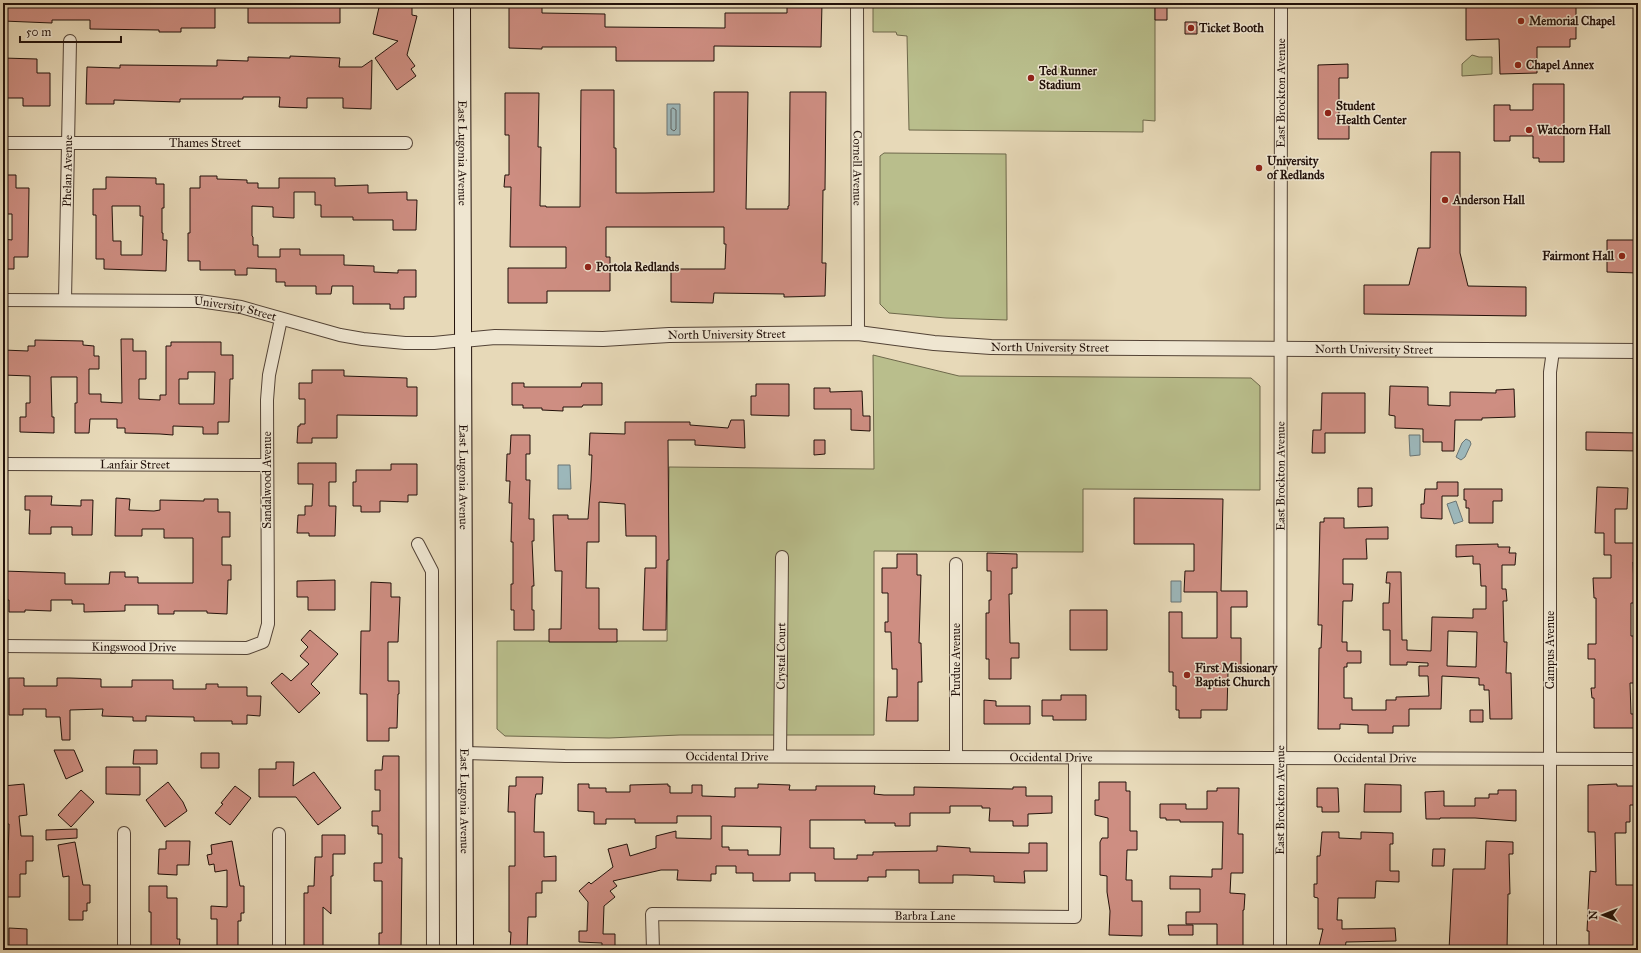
<svg xmlns="http://www.w3.org/2000/svg" width="1641" height="953" font-family="'IM FELL Great Primer',serif">
  <style>
    .green { fill: #b9be8c; stroke: #6e684b }
    .water { fill: #9cb7ba; stroke: #6b7574 }
    .lines { fill: none; stroke-linecap: round; stroke-linejoin: round }
    .shore { stroke: #5f6462; stroke-width: 1 }
    .building { fill: #ce8e82; stroke: #22110a; fill-rule: evenodd }
    .minor-casing { stroke: #534336; stroke-width: 14 }
    .tertiary-casing { stroke: #534336; stroke-width: 16 }
    .secondary-casing { stroke: #22110a; stroke-width: 18 }
    .minor { stroke: #efe6d1; stroke-width: 12 }
    .tertiary { stroke: #efe6d1; stroke-width: 14 }
    .secondary { stroke: #efe6d1; stroke-width: 16 }
    .poi-dot { fill: #8f2418; stroke: #efe6d1; stroke-width: 1.5 }
    .labels { text-anchor: middle; stroke-width: 3; stroke-linejoin: round; paint-order: stroke }
    .poi-label { font-size: 12px; font-weight: bold; fill: #22110a; stroke: #efe6d1; text-anchor: start }
    .street-label { font-size: 12px; fill: #22110a; stroke: #efe6d1 }
  </style>
  <rect width="100%" height="100%" fill="#e7d9b8"/>
  <filter id="stains"><feTurbulence type="fractalNoise" baseFrequency=".005" numOctaves="4"/><feColorMatrix values="0 0 0 0 .2 0 0 0 0 .09 0 0 0 0 .02 0 0 0 .5 -.17"/></filter>
  <radialGradient id="worn" r=".72"><stop offset=".6" stop-color="#630" stop-opacity="0"/><stop offset="1" stop-color="#630" stop-opacity=".3"/></radialGradient>
  <path class="green" d="M873,3H1155V121L1143,120V132L909,130L907,36L897,35L896,32H873Z
    M1472,55L1479,57H1492V74L1462,76V64Z
    M884,153L1006,154L1007,320L946,318L889,313L880,304V156Z
    M873,355L959,376L1251,378L1260,386V490L1083,489V552L874,551V735H680L609,738L505,736L497,729V641H667L669,467L874,469Z"/>
  <path class="water" d="M667,104H680V135H667Z
    M1409,435H1420V455L1410,456Z
    M1466,439L1470,441L1471,444L1465,457L1461,460L1456,457L1462,443Z
    M558,465H570L571,489H558Z
    M1456,501L1463,521L1454,524L1447,504Z
    M1171,581H1181V602H1171Z"/>
  <g class="lines">
    <path class="shore" d="M673,108L676,110V129L674,131L671,129V110Z"/>
  </g>
  <path class="building" d="M3,3H215V28H181V32H159V30L90,29V20H52V23L3,21Z
    M248,3H340V23H248Z
    M380,3H412V15L417,16L407,55L415,66L411,69L416,76L397,90L375,58L398,41L373,34Z
    M787,3H822L821,47L714,46V61H616V47H542V49L509,48V5H542V13L605,14V27L725,28V13H787Z
    M1466,3H1576V39H1570V47H1537V73L1500,74L1499,39L1466,40Z
    M1155,7H1167V20H1155Z
    M1185,22H1197V34H1185Z
    M290,56L340,58L339,67H362L372,60L371,109L343,108V98H307V108L279,107L280,97H243V99H180V102L114,100V104H86L87,67L120,68V65L217,66V60L248,61V57L290,58Z
    M3,58L37,59V73H50V106H23V98H3Z
    M1348,64V78H1339V124H1349V139H1318V65Z
    M1533,84H1564V162H1539V158H1533V136H1510V141H1494V105H1510V110H1533Z
    M581,90H614V148H616V193H645L714,192V92H748L746,209H788V206H789L790,92H826L825,190H823L822,263H826L825,296L784,297V294L714,293L713,303L671,302V269H725L726,244H724V227H606V257H610V291H547V303H508V268H566V247H510L511,187H504L505,175H509V135H505V93H539L538,147H541L540,206H546V207H580Z
    M1431,152H1460V253L1468,286L1526,287V316L1364,314V285H1409L1418,248H1430Z
    M3,175H16V188H29L28,257H14V269H3V239L12,240V214H3Z
    M200,176H217V179L247,180V183H258V188H279V178H335V186L368,185V193L407,192V200H417L416,230H393V220H353V217H321V205H315V192H294V218L273,217V207L252,206V236L253,237V245H258V257H280V249H300V255H344V265L374,266V272L398,273V270H416V297H404V309H390V304H353V286H332L331,294H316V286H285V282H276V269L247,268V275H235V270H200V261H188V233H190V188H200Z
    M106,177L156,178V184H164V208H162V233H163V240H167L166,271L104,269V259H96V215H93V189H106ZM112,206H140V216H143L142,255H121V241H113Z
    M1607,240H1638V273L1607,272Z
    M121,339H133V351H146V379H139V399L160,400V395H166V346H171V342H221V355H233V379H230L229,422H218V434H203V427L173,426V435L160,434L125,433V428H117V419H90L89,433H75V403H77V377H51L52,417H54V433L20,432V417H26V403H30V376L3,375V350L28,351V346H35V340L83,341V345L94,346V356H99V369H89V394H101V402L122,403ZM188,372H215L214,404H179V379H188Z
    M312,370H344V376L407,378V387H417V416L337,415V438H312V443H297L298,426H300V424H305V399H299V383H312Z
    M512,383H524V387H581L582,383H602V405H583L582,407H563V411L542,410V408H523V405H512Z
    M756,384H789V416L751,415V396H756Z
    M1390,386L1428,387V405L1450,406V392L1496,393V390L1514,389L1515,417L1482,418V420H1455L1454,451H1442V442H1423V429L1395,428V416L1389,415Z
    M814,388H830V392L862,391L863,416H870V431L851,430V409H814Z
    M1322,393H1365V433H1325V453H1312L1313,430H1321Z
    M731,420H744L745,448L695,445V440H668L669,560H667L666,630H643L645,568H656V536H626L625,504L599,502V542H587L586,588H599V629H617V642H549V629H561L562,571H555L553,515H568V519H588L591,480L592,455H589L590,433L625,434V422H690V425L728,428Z
    M1586,432L1638,433V451L1586,450Z
    M511,435H530V454H526V480H530L529,519H534V541H532L534,586H532V610H534V630H514V610H511V584H513V542H511L512,503H509L510,481H506L507,454H510Z
    M814,440H825V454L814,455Z
    M298,463H336V482H329V506H336L335,536H309V533H297L298,515H305V506H312L313,484H298Z
    M391,464H417V495H408V502L380,501V512H361V506H353V482H356V470H391Z
    M1437,482H1458V496H1442V519L1421,518V504H1424L1425,489H1437Z
    M1597,487L1628,488L1627,509H1615V543H1634V547H1638V562H1633L1634,587H1638V603H1631V636H1638V683H1630L1631,714H1637V728H1594V698H1592L1591,688H1595V659H1588V644H1596V598H1594L1593,578H1611V555H1604V533H1595Z
    M1358,488H1372V506L1358,507Z
    M1464,489H1502V501H1493V523H1469V508H1466V500H1464Z
    M25,496H52L51,505L81,506V500H93L92,535H72V527H51V534H29L30,510H25Z
    M116,498L130,499L129,510L154,511L160,510V500L204,501V499H218V512H230V537H222V565H231V580H228L227,614L207,613V611H174V614H158V605H125V611L84,612V604H72V600H51V611L25,610V612H9V600H3V571L65,573V584H109L110,572H125V577H138V583H193V538H164V529H142V536H115Z
    M1134,498L1223,499L1221,591H1247V607H1231V638H1241V672H1228L1227,710H1201V718H1179V710H1176V686H1173V672H1169V612H1182V638H1217V592H1184L1185,571H1194V544H1134Z
    M1324,518H1344V528L1388,527V539H1366L1367,559H1343V584H1353L1352,601H1343L1342,642H1347V651H1361V663H1347V667H1344V698H1352V710H1386V700H1396V697L1429,696L1428,676H1419V666H1428V663L1407,662V665H1390V630H1383V603H1389L1390,583H1386L1387,572H1401L1402,640H1407V650L1431,651L1432,617L1473,618V609H1486V586H1481L1480,564H1473V556L1456,557V545L1498,544V547H1510L1509,553H1516L1515,565H1502V589H1506L1507,601H1503L1504,642H1507L1506,673H1511L1512,719H1490L1489,690H1484V685H1479V678L1442,676L1441,709H1409V726H1393V733H1368V725L1340,724V729H1318L1319,648H1321L1322,625H1318L1320,522H1324ZM1448,631L1477,632L1476,667L1447,666Z
    M987,553L1017,554V568H1012V594H1009L1010,643H1019V658H1011V679H989V659H986V613H989V600H991V571H987Z
    M897,554H917V575H921L919,643H921L922,682H918V721H886L888,697H897V669H892L891,632H885V622H888V593H882V568H897Z
    M335,580V610H308V597H297V581Z
    M371,582L391,583V597H400L398,642H388V681H399V694H398L397,728H389V741H367V694H360L361,631H370Z
    M1070,610H1107V650H1070Z
    M310,630L338,654L311,684L320,693L299,713L271,683L282,673L291,681L309,664L300,656L308,647L301,640Z
    M9,678H24V686H57V678H70L101,679V687H132V680H173V689H206V684H218V687H247V696H261L260,716L247,715V724H232V721H194V717L146,716V721H133V717L102,716L103,709L70,710V740H62L60,717H46V709H23V715H9Z
    M1061,695H1086V720H1053V716H1042V700H1061Z
    M984,700L996,701V706H1030V724H984Z
    M1470,710H1483V722H1470Z
    M54,750H74L83,771L66,779Z
    M134,750H157V764H133Z
    M201,753H219V768H201Z
    M383,756H399V858H402L401,950H379V933H382V881H374V863H382V834H378V826H372V811H380V790H375V770H382Z
    M276,762H294L293,786L314,772L341,808L318,825L296,797H259V769H276Z
    M106,767H140V795L106,794Z
    M516,777H543L542,794H536L535,799L534,832H544V857L556,856V881H542V893H536V917H528L527,950H510L511,932H509V866H515V812H508L509,786H516Z
    M168,782L183,802L187,811L165,827L146,800Z
    M1099,782H1126V791H1130V831H1137V850H1127L1126,880H1132V901H1142V936L1109,935L1110,911L1107,892V876L1100,875V842L1102,838H1108V818L1095,815V800H1099Z
    M24,784L27,815L19,816L21,836H33V861H26V874H20V897H3V860H8L9,824H4L3,786Z
    M578,784H589V788H606V792H630V785L668,784V786H670V793H692V785H702V796L735,797V788H758V784L790,785L789,790H816V786H875L874,794L884,795H914V787L1013,789V787H1026V796H1052V813L1028,814V826H1013V821H989L990,808H982V806H950V813H910V826H895V823H865V820H810V848H834V859H857V855H873V852L937,851V846L970,848V852L1029,853V843H1047V871H1024L1025,883L994,882V876L967,875H953V883H919V870H886V877H868V881H815V873H790V881H753V873H736V866H716V874H711V881L677,880L678,870H661L613,881L617,886L610,891L615,897L604,906L603,934H615V948L602,947V943L579,942V931H587L588,902L579,891L589,882L591,884L613,867L608,849L627,844L630,856L656,848V836L676,831V838L711,839V816H677V823H635V819H606V824H594V812L578,811ZM722,826L781,827L780,855H748V850H729V847H722Z
    M1365,784L1401,785V812H1364Z
    M1617,784V786H1638V805H1630V822H1626V833H1615L1616,885H1638V947H1612L1610,950H1589V931H1587L1588,910L1590,871L1596,872L1595,832H1588V785Z
    M235,786L251,798L230,825L215,813L223,804L221,803Z
    M1217,788H1239L1238,834H1243V873H1231L1230,893L1245,894L1244,910H1243V950H1217V924H1186V912H1200V889H1170V876L1212,877V869H1222L1223,822H1180V820H1166V818H1160V804H1186V809H1207V791H1217Z
    M1317,788H1338L1339,812H1322V807H1317Z
    M81,790L94,802L71,827L58,815Z
    M1498,790H1516V821L1475,818H1440V819H1426L1425,792L1444,791V806H1475V798H1489V794H1498Z
    M77,829V838L46,840V830Z
    M1322,832H1339V838L1361,839V832L1393,833V844H1390V871H1399V882L1376,881L1375,898H1338L1337,920H1342V929L1395,928L1396,941L1346,942L1345,949L1318,950L1323,929H1318V898L1314,897V884H1317V856H1320Z
    M322,835H345V854H333V876H331V914L323,907V950H304V893H308V886H314L315,857H322Z
    M166,841H190L189,865H177V875L158,874L159,849H166Z
    M232,841L240,886H244V913H241V921H238V950H224V946H217V919H211V906L227,907V870L215,872L214,864L209,865L207,855L212,854L211,845Z
    M1486,841L1513,842V854H1509L1510,894H1508L1507,950L1467,948V950H1449L1453,869H1485Z
    M75,842L83,885H90V903H87V911H83V920H69V876L63,877L58,845Z
    M1433,849H1445L1444,866H1432Z
    M149,886H167V898H177V939H180L179,950H151V912H149Z
    M1168,925H1193V935H1169Z
    M9,928L27,929V950H9Z"/>
  <g class="lines">
    <g class="minor-casing">
      <g id="minor">
        <path id="s1" d="M857,3L858,333"/>
        <path id="s2" d="M3,143H406"/>
        <path id="s3" d="M3,300L199,301L241,307L340,335L363,339L405,343H434L463,340"/>
        <path id="s4" d="M65,300L70,41"/>
        <path id="s5" d="M3,464L267,465"/>
        <path d="M418,544L432,571L433,950"/>
        <path id="s6" d="M3,646L247,648L263,642L268,624L267,400L269,375L281,319"/>
        <path id="s7" d="M465,753L565,756L1638,759"/>
        <path id="s8" d="M780,756L782,557"/>
        <path d="M956,756V564"/>
        <path d="M124,833V950"/>
        <path d="M279,834V950"/>
        <path id="s9" d="M653,950L652,914L1075,917V758"/>
        <path id="s10" d="M1280,950L1281,3"/>
        <path d="M1550,950V372L1553,351"/>
      </g>
    </g>
    <g class="tertiary-casing">
      <g id="tertiary">
        <path id="s11" d="M463,340L495,337L603,339L669,335L858,333L934,343L991,347L1638,351"/>
      </g>
    </g>
    <g class="secondary-casing">
      <g id="secondary">
        <path id="s12" d="M462,3L465,950"/>
      </g>
    </g>
    <use href="#minor" class="minor"/>
    <use href="#tertiary" class="tertiary"/>
    <use href="#secondary" class="secondary"/>
  </g>
  <g class="poi-dot">
    <circle cx="1521" cy="21" r="4"/>
    <circle cx="1191" cy="28" r="4"/>
    <circle cx="1518" cy="65" r="4"/>
    <circle cx="1031" cy="78" r="4"/>
    <circle cx="1328" cy="113" r="4"/>
    <circle cx="1529" cy="130" r="4"/>
    <circle cx="1259" cy="168" r="4"/>
    <circle cx="1445" cy="200" r="4"/>
    <circle cx="1622" cy="256" r="4"/>
    <circle cx="588" cy="267" r="4"/>
    <circle cx="1187" cy="675" r="4"/>
  </g>
  <g class="labels">
    <g class="poi-label">
      <text x="1529" y="25">Memorial Chapel</text>
      <text x="1199" y="32">Ticket Booth</text>
      <text x="1526" y="69">Chapel Annex</text>
      <text x="1039" y="75">Ted Runner<tspan x="1039" dy="14">Stadium</tspan></text>
      <text x="1336" y="110">Student<tspan x="1336" dy="14">Health Center</tspan></text>
      <text x="1537" y="134">Watchorn Hall</text>
      <text x="1267" y="165">University<tspan x="1267" dy="14">of Redlands</tspan></text>
      <text x="1453" y="204">Anderson Hall</text>
      <text x="1614" y="260" text-anchor="end">Fairmont Hall</text>
      <text x="596" y="271">Portola Redlands</text>
      <text x="1195" y="672">First Missionary<tspan x="1195" dy="14">Baptist Church</tspan></text>
    </g>
    <g class="street-label">
      <text dy="4" stroke="none"><textPath href="#s10" startOffset="857">East Brockton Avenue</textPath></text>
      <text dy="4" stroke="none"><textPath href="#s2" startOffset="202">Thames Street</textPath></text>
      <text dy="4" stroke="none"><textPath href="#s12" startOffset="150">East Lugonia Avenue</textPath></text>
      <text dy="4" stroke="none"><textPath href="#s1" startOffset="165">Cornell Avenue</textPath></text>
      <text dy="4" stroke="none"><textPath href="#s4" startOffset="129">Phelan Avenue</textPath></text>
      <text dy="4" stroke="none"><textPath href="#s3" startOffset="233">University Street</textPath></text>
      <text dy="4" stroke="none"><textPath href="#s11" startOffset="264">North University Street</textPath></text>
      <text dy="4" stroke="none"><textPath href="#s11" startOffset="588">North University Street</textPath></text>
      <text dy="4" stroke="none"><textPath href="#s11" startOffset="912">North University Street</textPath></text>
      <text dy="4" stroke="none"><textPath href="#s5" startOffset="132">Lanfair Street</textPath></text>
      <text dy="4" stroke="none"><textPath href="#s12" startOffset="474">East Lugonia Avenue</textPath></text>
      <text dy="4" stroke="none"><textPath href="#s10" startOffset="474">East Brockton Avenue</textPath></text>
      <text transform="translate(267 480) rotate(-90)" y="4">Sandalwood Avenue</text>
      <text dy="4" stroke="none"><textPath href="#s6" startOffset="131">Kingswood Drive</textPath></text>
      <text transform="translate(1550 650) rotate(-90)" y="4">Campus Avenue</text>
      <text dy="4" stroke="none"><textPath href="#s8" startOffset="100">Crystal Court</textPath></text>
      <text transform="translate(956 660) rotate(-90)" y="4">Purdue Avenue</text>
      <text dy="4" stroke="none"><textPath href="#s7" startOffset="262">Occidental Drive</textPath></text>
      <text dy="4" stroke="none"><textPath href="#s7" startOffset="586">Occidental Drive</textPath></text>
      <text dy="4" stroke="none"><textPath href="#s7" startOffset="910">Occidental Drive</textPath></text>
      <text dy="4" stroke="none"><textPath href="#s12" startOffset="798">East Lugonia Avenue</textPath></text>
      <text dy="4" stroke="none"><textPath href="#s10" startOffset="150">East Brockton Avenue</textPath></text>
      <text dy="4" stroke="none"><textPath href="#s9" startOffset="309">Barbra Lane</textPath></text>
    </g>
  </g>
  <rect width="1641" height="953" fill="none" stroke="#e7d9b8" stroke-width="16"/>
  <rect x="4" y="4" width="1633" height="945" fill="none" stroke="#22110a" stroke-width="2"/>
  <rect x="8" y="8" width="1625" height="937" fill="none" stroke="#22110a"/>
  <g transform="translate(1603 915) rotate(270)" stroke="#efe6d1" stroke-width="3" paint-order="stroke">
  <path d="M0-3L7 15L0 10L-7 15Z" fill="#22110a"/>
  <text y="-6" font-size="11" font-weight="bold" text-anchor="middle" fill="#22110a">N</text>
  </g>
  <path d="M20 36v6h101v-6" fill="none" stroke="#22110a" stroke-width="2"/>
  <text x="26" y="36" font-size="12" fill="#22110a" stroke="#efe6d1" stroke-width="3" paint-order="stroke">50 m</text>
  <rect width="100%" height="100%" filter="url(#stains)"/>
  <rect width="100%" height="100%" fill="url(#worn)"/>
</svg>
